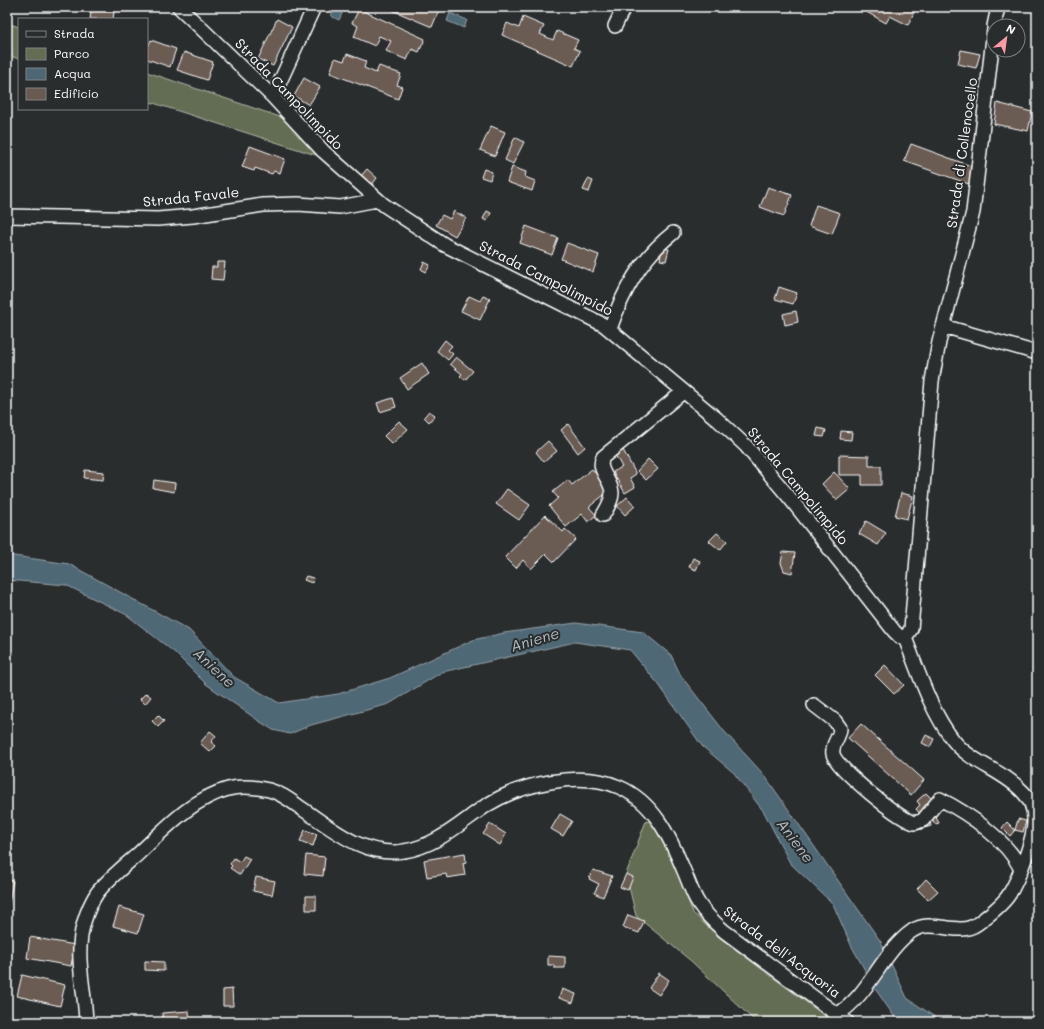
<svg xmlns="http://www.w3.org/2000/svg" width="1044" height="1029" font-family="Mali,sans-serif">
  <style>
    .green { fill: #646d53; stroke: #b2b6a9 }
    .water { fill: #4f6774; stroke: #95a4ac }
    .building { fill: #6a5b52; stroke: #fff }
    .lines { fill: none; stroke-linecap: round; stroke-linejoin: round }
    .minor-casing { stroke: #fff; stroke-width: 16 }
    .minor { stroke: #2a2d2e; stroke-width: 13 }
    .labels { text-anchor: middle; stroke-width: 4; stroke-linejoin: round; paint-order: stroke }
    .street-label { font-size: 14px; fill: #fff; stroke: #2a2d2e }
    .water-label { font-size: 15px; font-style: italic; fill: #b0bbc0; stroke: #2a2d2e }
  </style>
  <rect width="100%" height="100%" fill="#2a2d2e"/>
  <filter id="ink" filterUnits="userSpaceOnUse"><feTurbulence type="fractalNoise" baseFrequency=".025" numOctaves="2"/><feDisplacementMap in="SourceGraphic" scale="8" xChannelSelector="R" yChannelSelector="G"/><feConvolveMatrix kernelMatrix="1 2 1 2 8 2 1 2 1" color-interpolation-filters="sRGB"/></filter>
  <g filter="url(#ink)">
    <path class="green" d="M7,23L19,27V59L7,55Z
      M147,72L289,120L322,157L147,101Z
      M646,821L659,824L693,913L720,938L833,1022H756L691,961L636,916L626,874Z"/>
    <path class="water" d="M336,7H345L339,20L331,16Z
      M450,13L467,20L464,28L447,21Z
      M7,555L69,564L189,630L234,677L279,703L338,694L390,678L473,640L504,633L576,623L643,632L671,655L681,676L724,731L765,776L881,942L907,998L942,1022H898L876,990L851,945L833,904L790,863L764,812L734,773L702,746L659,685L630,650L575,642L442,672L389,704L311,725L290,734L273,730L259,721L206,684L174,652L127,615L66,585L7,580Z"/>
    <path class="building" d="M92,7H107L106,10L114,12L113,19H90Z
      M385,7H432L439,10L432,27Z
      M582,7H595L593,12Z
      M864,7H909L915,10L908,25L890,16L886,23L863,10Z
      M359,9L425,39L419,52L412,49L407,60L386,51L391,41L379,36L375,46L354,37L358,26L352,23Z
      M523,17L544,26L540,34L553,40L557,31L578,40L574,48L580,51L573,66L502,35L507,23L519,28Z
      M277,19L292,27L273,66L258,59Z
      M151,40L176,49L170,67L147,59V49Z
      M961,50L980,54L976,68L958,64Z
      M184,52L213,62L207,80L177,70Z
      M347,54L366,61L364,68L376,73L379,66L401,74L397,85L402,87L398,99L330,73L335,58L344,61Z
      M304,78L320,87L309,105L294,96Z
      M997,103L1032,112L1028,131L994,124Z
      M491,126L505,132L495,156L480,150Z
      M515,137L524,142L513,164L505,160Z
      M911,144L971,166L969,184L904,161Z
      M250,146L285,159L280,173L274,171L272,174L255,168L254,171L242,167Z
      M512,167L526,172L525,177L535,181L532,191L507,182Z
      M367,169L377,178L371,186L360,177Z
      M484,169L492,172L490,180L481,177Z
      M588,179L593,181L589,192L583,190Z
      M768,187L792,195L784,216L760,207Z
      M816,205L840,213L832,234L809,226Z
      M454,211L466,218L455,236L436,225L442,215L450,219Z
      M487,211L491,213L487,221L483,219Z
      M526,226L558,238L552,255L520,243Z
      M567,243L599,255L593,272L561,259Z
      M662,248L669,249L666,261L660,260Z
      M217,262H225L223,280L211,279L212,267H217Z
      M424,262L430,265L426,272L421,269Z
      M779,287L797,293L793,304L775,299Z
      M469,296L480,301L483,296L490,299L480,320L461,311Z
      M796,311L798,322L785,325L783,314Z
      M445,340L452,346L448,350L453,354L448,360L437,351Z
      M456,357L473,371L465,380L460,376L462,374L450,364Z
      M422,363L429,374L407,389L400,378Z
      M393,398L396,407L380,412L377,403Z
      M429,411L435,415L429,422L424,417Z
      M399,421L408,429L392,444L384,436Z
      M568,424L585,447L578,453L561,430Z
      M818,428L826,430L824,437L816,436Z
      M841,431L852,432L851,440L840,439Z
      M548,441L557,451L544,462L536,452Z
      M622,448L636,474L630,478L635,487L625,493L613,472L622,467L614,453Z
      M839,455L869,456V466H881V485H862V475H839Z
      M648,459L658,469L646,480L637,471Z
      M592,469L610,490L589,507L596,515L588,522L582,514L566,527L549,506L558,498L553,492L568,480L572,485Z
      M85,470L104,472L103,480L84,478Z
      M834,472L850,489L837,500L822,484Z
      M154,480L175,483L174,492L153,488Z
      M507,489L530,505L519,520L496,504Z
      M901,493L913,496L907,519L895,516Z
      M627,497L635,506L625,515L617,506Z
      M545,515L563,532L565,529L576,539L554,562L546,554L531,569L523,560L516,568L505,557Z
      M866,521L886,533L878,545L859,534Z
      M717,533L727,541L720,550L709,541Z
      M783,552L795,553L792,573L784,571L781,563Z
      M693,558L700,561L696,570L689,567Z
      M306,576L313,578L312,583L304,580Z
      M885,665L904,685L894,694L875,675Z
      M146,693L151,697L145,704L140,699Z
      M158,715L164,721L158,727L152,721Z
      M861,724L924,780L911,795L848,738Z
      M210,731L216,736L211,742L216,746L210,752L200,743Z
      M926,735L934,739L930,747L922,743Z
      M926,793L936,803L922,816L916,809L920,805L917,801Z
      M560,814L572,821L563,836L551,829Z
      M934,814L939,823L935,824L930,815Z
      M1018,819L1026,821L1023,832L1015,830Z
      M930,821L931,826L918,830L917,826Z
      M1007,822L1015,830L1010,836L1002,828Z
      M490,824L506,834L500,845L483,834Z
      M305,830L317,834L313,846L300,841Z
      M465,853L466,862L463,863L465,875L447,878L446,874L427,877L424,860Z
      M306,855L325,857L323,876L304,874Z
      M244,856L250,859L240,875L230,868L232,866L230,864L234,858L240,862Z
      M593,870L612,876L603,897L594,893L599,884L589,879Z
      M626,874L633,877L628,890L620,887Z
      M256,877L275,881L272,895L253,891Z
      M926,879L938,891L928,900L917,889Z
      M7,880L13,881L7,915Z
      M306,896H316V910H306Z
      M119,907L144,914L138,933L113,926Z
      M628,915L644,921L639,933L623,927Z
      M30,937L75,945L71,966L27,958Z
      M548,956L565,957V968H554V965H548Z
      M145,961L164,962V971L145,970Z
      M659,973L669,980L659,995L649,988Z
      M22,975L65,985L60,1006L17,996Z
      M232,989L233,1006H223V990Z
      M562,989L576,994L573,1003L559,998Z
      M189,1011L190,1022H163L162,1013Z"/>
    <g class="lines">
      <g class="minor-casing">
        <path id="minor" d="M179,7L273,97L323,151L384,205L445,245L604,325L717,419L746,446L789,497L894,631L900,637L905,638
          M615,26L624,7
          M994,26L998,7
          M273,97L314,7
          M7,216L158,219L193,216L263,205L298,204L340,207L377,200
          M943,326L1037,353
          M610,329C623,291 641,258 673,233
          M603,515C607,508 612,501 612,493C612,480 596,470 603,457L683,392
          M905,638L911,629L932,381L939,342L973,212L994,29
          M814,705L835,721L840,728C840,738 831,744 833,754C836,768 901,821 915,823L923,820L940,799C969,814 1006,839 1021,869
          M838,1014C870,994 882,952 912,931C933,917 957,938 977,924C988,916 1000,907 1008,896C1018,881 1035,837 1034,819C1034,809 1030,799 1023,792C1003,770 972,764 953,740C930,710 919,673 905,638
          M86,1022C85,988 74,956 84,922C87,912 91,902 97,893C108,879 123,867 137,855C164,830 191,799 228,789C242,785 256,787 269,790C281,793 291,801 301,808C331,828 365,858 404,851C437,846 460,823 487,805C521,784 580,770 619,787C654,802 670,837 684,871C689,882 692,894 699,904C706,915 715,923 724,931L847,1022"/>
      </g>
      <use href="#minor" class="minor"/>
    </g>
  </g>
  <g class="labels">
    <g class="street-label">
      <text transform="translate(289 94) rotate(46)" y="5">Strada Campolimpido</text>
      <text transform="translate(962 153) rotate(-82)" y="5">Strada di Collenocello</text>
      <text transform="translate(191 197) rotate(-6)" y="5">Strada Favale</text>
      <text transform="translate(546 278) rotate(27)" y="5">Strada Campolimpido</text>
      <text transform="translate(798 486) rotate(50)" y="5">Strada Campolimpido</text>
      <text transform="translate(782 952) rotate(37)" y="5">Strada dell'Acquoria</text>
    </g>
    <g class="water-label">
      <text transform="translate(535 640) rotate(-17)" y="5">Aniene</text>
      <text transform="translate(214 668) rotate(43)" y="5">Aniene</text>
      <text transform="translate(795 841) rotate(53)" y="5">Aniene</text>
    </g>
  </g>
  <rect width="1044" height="1029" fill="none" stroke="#2a2d2e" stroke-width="24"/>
  <rect x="12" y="12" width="1020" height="1005" fill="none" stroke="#fff" stroke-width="1.5" filter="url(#ink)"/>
  <rect x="18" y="18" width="130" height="92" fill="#2a2d2e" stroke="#7f8182"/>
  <rect x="26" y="31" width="20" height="6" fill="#2a2d2e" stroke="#7f8182"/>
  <text x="54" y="38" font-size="12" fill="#ffffff">Strada</text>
  <rect x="26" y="48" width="20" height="12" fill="#646d53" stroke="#7f8182"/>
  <text x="54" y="58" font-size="12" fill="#ffffff">Parco</text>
  <rect x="26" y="68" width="20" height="12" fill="#4f6774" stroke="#7f8182"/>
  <text x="54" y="78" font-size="12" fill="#ffffff">Acqua</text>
  <rect x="26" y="88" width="20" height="12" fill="#6a5b52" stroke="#7f8182"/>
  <text x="54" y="98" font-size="12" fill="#ffffff">Edificio</text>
  <g transform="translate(1006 38) rotate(29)"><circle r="19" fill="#2a2d2e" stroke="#7f8182"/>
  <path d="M0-3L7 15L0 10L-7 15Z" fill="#ff9aa2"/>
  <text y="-6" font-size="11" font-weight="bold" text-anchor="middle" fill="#ffffff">N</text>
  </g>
</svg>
